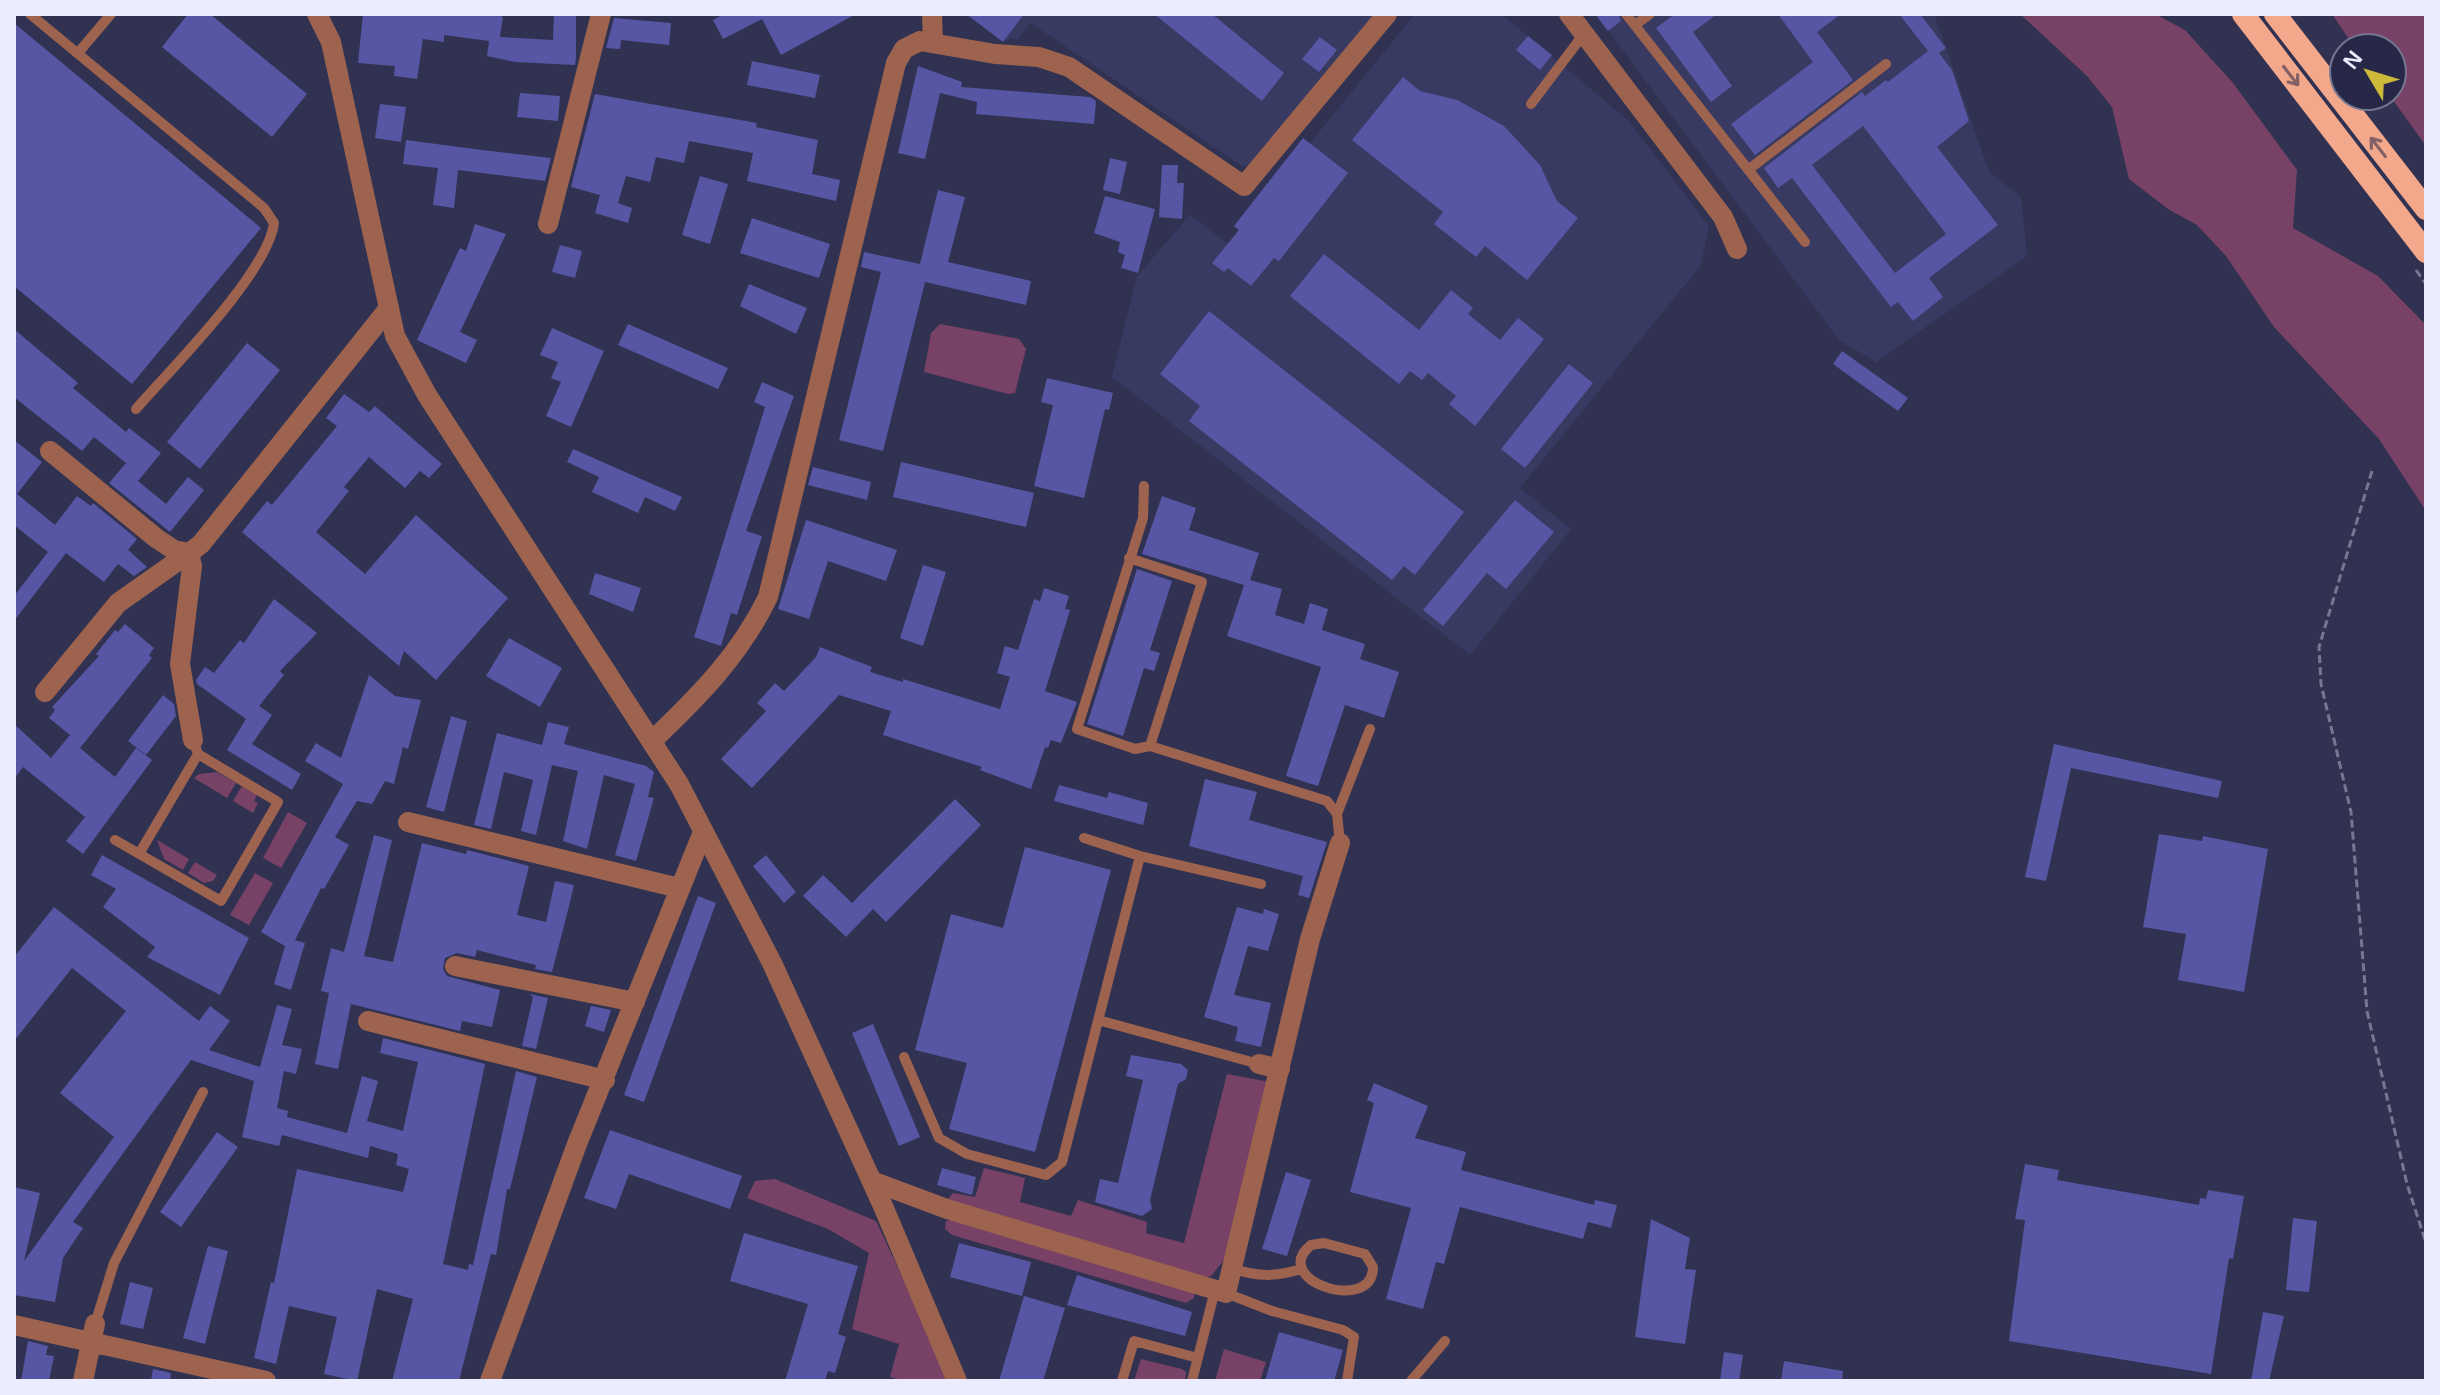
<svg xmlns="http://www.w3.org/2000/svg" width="2440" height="1395" font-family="Arial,sans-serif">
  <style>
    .built { fill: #393a61 }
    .green { fill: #774265 }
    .building { fill: #5656a4; fill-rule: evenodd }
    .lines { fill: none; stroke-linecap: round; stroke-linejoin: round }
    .path { stroke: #767792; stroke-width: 3; stroke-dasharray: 8 4; stroke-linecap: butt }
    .service { stroke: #9d634e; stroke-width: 10 }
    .minor { stroke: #9d634e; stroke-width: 20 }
    .tertiary { stroke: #9d634e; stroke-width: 20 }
    .trunk { stroke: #f3a78b; stroke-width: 22 }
    .oneway { stroke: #836166 }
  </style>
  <rect width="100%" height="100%" fill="#313252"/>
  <path class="built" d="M971,14H1375L1253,163L1243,167L1031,23L1017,40L1010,37L1007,42Z
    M1415,14H1501L1628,120L1709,226L1701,265L1520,488L1571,529L1470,655L1112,377L1137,276L1190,215L1228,244Z
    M1596,14H1934L1989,172L2021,197L2027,256L1876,362L1839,340Z"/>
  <path class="green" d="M2020,14H2155L2185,30L2233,83L2297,170L2293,228L2378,276L2426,325V511L2379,439L2274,327L2226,256L2197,225L2168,209L2129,179L2112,107L2087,76Z
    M2332,14H2426V146L2390,96L2392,48H2355Z
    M940,324L1019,339L1026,349L1015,393L1008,394L924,372L931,333Z
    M217,772L236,783L227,798L194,778L199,774Z
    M242,786L257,795L254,801L258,803L253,813L233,801Z
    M288,812L307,823L281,868L263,858Z
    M157,840L189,859L183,870L164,859Z
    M195,862L217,875L213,881L204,883L188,873Z
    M255,873L273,883L249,925L230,915Z
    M1227,1074L1270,1082L1224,1260L1211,1276L1200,1278L947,1200L953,1193L975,1197L984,1168L1025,1178L1020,1202L1071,1216L1078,1200L1147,1222L1146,1233L1184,1243Z
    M775,1179L876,1221L951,1381H903L890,1377L899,1344L852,1329L869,1253L828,1229L747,1198L755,1181Z
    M957,1219L1195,1293L1194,1298L1186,1303L952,1235L945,1229L946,1221Z
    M1224,1349L1266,1362L1260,1381H1215Z
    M1141,1359L1182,1369L1186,1372L1185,1381H1134Z"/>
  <path class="building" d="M188,14H210L307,94L272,137L162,47Z
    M363,14H495L503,17L500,37L553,40L554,14H576V58L575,65L515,62L487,56L489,41L444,35V42L423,39L417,79L394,76L395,66L358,63Z
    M724,14H856L781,55L762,19L723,39L713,20Z
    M966,14H1024L1003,42Z
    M1154,14H1212L1284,73L1262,101Z
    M1595,14H1618L1621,21L1608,31Z
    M1675,14H1717L1693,32L1732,86L1711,102L1656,28Z
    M1778,14H1841L1817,32L1853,80L1755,155L1731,124L1813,62Z
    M1899,14H1920L1946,48L1939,53L1952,70L1969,121L1937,147L1998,225L1929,278L1943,297L1913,321L1898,302L1891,307L1792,178L1778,188L1764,168L1862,92L1865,96L1886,80L1888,82L1928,51ZM1863,126L1946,234L1895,273L1812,165Z
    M614,18L671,23L669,45L621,40L620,49L606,48Z
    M14,23L261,228L132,384L14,286Z
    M1528,36L1552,55L1540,70L1516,50Z
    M1320,37L1337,50L1319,72L1302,59Z
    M752,61L820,75L815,98L747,85Z
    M918,66L962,82L961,87L1090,97L1096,101L1094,124L976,114L977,102L940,93L925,159L898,153Z
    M1403,77L1420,91L1457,100L1504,126L1540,165L1557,201L1578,218L1527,280L1485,246L1476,257L1434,224L1443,212L1352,140Z
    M520,93L560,96L558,121L517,117Z
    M595,94L757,123L756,127L818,140L812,174L840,180L836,201L747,181L753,153L689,141L684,163L656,157L650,182L626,176L618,203L632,208L628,223L595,213L600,195L571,187Z
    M380,104L406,107L401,142L375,138Z
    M1303,138L1348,173L1279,261L1274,258L1251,286L1228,268L1224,272L1212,263L1239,230L1234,226Z
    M406,140L482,150L551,158L545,181L458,170L454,208L433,205L438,168L403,164Z
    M1110,158L1127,162L1120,194L1103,190Z
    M1162,165H1178L1177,183H1184L1182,219L1159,217Z
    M700,176L728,184L710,244L682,235Z
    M938,190L965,197L948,262L1031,281L1026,305L925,282L883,451L839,440L881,272L861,267L864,252L920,264Z
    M1105,196L1155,209L1138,273L1121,268L1125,255L1118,252L1120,242L1094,233Z
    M752,218L830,244L819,278L740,253Z
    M475,224L506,234L460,332L477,340L466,363L417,340L460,248L466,251Z
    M560,245L582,251L575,278L552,272Z
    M1324,254L1419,330L1451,290L1473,308L1468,314L1500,340L1518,318L1544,339L1475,426L1449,404L1456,396L1428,373L1422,380L1410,371L1399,384L1290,296Z
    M749,284L807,308L796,334L740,306Z
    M1209,311L1464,512L1415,575L1404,566L1392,580L1189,421L1200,406L1160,374Z
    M628,324L728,368L718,389L618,345Z
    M552,328L604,351L571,427L546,416L561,382L551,378L558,362L540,355Z
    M14,329L78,383L73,388L126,432L129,428L161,453L138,481L166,504L188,477L204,490L170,532L109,483L126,463L94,437L82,451L14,397Z
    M247,343L280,370L200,469L167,442Z
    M1842,351L1908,398L1898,411L1833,364Z
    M1569,364L1593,383L1525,468L1501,449Z
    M1047,378L1113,393L1109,410L1105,409L1084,498L1034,486L1053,405L1041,402Z
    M762,382L794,396L746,531L762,536L737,615L731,613L721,646L694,637L765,407L754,402Z
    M344,394L369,412L375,406L442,464L429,478L420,471L405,488L369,457L344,487L349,491L316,532L365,574L416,515L508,598L436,680L404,651L399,666L242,532L267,501L272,505L337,426L326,418Z
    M14,440L42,462L17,494L55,525L77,496L91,506L93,503L137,539L128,550L147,567L134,576L118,564L104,582L66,553L14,621V596L48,552L14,525Z
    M573,449L682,497L675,511L645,497L638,513L592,492L599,477L567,462Z
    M901,462L1034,493L1026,527L893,497Z
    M813,467L871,482L867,500L808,485Z
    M1162,496L1196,508L1189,530L1259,553L1250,580L1282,589L1275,615L1304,624L1310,603L1328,609L1322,630L1365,644L1360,659L1399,672L1384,718L1345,705L1318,786L1286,776L1321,667L1227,636L1244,585L1142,554Z
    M1515,500L1554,532L1506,589L1487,573L1443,626L1423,610Z
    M806,520L897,550L886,581L828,561L809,619L778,609Z
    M923,565L946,572L923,646L900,638Z
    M1137,569L1172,581L1150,650L1160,653L1154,671L1144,668L1123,736L1087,724Z
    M595,573L641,588L633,612L589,594Z
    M1044,588L1069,596L1065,609L1070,610L1045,691L1077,702L1061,743L1051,740L1048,748L1045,747L1031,789L980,770L982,767L883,735L891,711L839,695L752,788L721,759L766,711L757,703L775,683L784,691L816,657L820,647L872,667L870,672L903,682V679L1000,709L1010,677L997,673L1005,646L1018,650L1034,599L1040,601Z
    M274,599L317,633L280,671L284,675L259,706L272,715L252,744L301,774L292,790L227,750L246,719L197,684L196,680L205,667L214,673L240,640L244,643Z
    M125,624L154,648L149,655L152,658L80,748L115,777L136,748L152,760L83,854L66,841L85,817L23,767L14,779V724L51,758L70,735L49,718L55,710L52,707L99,656L96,654L115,630L118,632Z
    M509,638L562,668L540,707L486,676Z
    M369,675L395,696L421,700L408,749L403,747L394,784L385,781L372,804L357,801L335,837L349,845L324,889L321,888L295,940L305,943L291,990L274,984L285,946L261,932L343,784L305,761L316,743L341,758Z
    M163,695L174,704L176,716L146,755L128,741Z
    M451,716L467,721L444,812L426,807Z
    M548,722L569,727L564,744L646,766L654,772L648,797L654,798L636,861L615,855L635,784L604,775L587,849L563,841L578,771L552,765L536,835L521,831L533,780L504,772L491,829L474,825L497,733L542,745Z
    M2054,744L2222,781L2218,798L2071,768L2046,881L2025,877Z
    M1205,779L1257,792L1249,820L1327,842L1309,898L1298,895L1303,876L1189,846Z
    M1059,785L1107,798L1109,792L1148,803L1143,825L1054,801Z
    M955,799L981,825L886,922L873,909L846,937L803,896L823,875L852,903Z
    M2159,834L2202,841L2203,836L2268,849L2244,992L2178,980L2186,934L2143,927Z
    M374,835L392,840L364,956L393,962L422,843L466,854L467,850L529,866L517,915L546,922L555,881L574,885L566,918L552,972L535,969L536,965L477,950L475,957L457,953L445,958L443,969L447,976L500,990L492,1027L462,1021L460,1031L351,1004L338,1069L315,1064L329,993L321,991L331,948L344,952Z
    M1025,847L1111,870L1035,1152L949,1129L967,1063L915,1050L951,914L1003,928Z
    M102,855L249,938L220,995L147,957L155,947L103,907L116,889L91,875Z
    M766,855L796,892L784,903L753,866Z
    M698,896L716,903L644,1102L624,1095Z
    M54,907L199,1021L210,1006L230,1021L209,1050L260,1067L277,1005L292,1009L282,1045L302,1049L296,1074L284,1071L277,1108L288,1111L287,1117L347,1133L362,1076L378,1081L367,1121L403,1131L418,1062L380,1053L383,1038L485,1064L443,1264L468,1270L469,1264L473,1265L516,1071L537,1077L510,1189H507L496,1255L491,1254L459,1381H392L413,1299L377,1289L357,1381L324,1374L337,1317L289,1306L276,1364L254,1358L271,1282L274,1283L297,1169L403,1192L409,1169L396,1165L398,1154L370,1146L368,1158L282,1135L279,1146L242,1137L254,1081L191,1060L73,1222L83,1228L63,1258L55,1302L14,1295V1187L40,1193L24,1261L114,1137L60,1093L126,1011L72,968L14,1041V957Z
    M1237,907L1263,914L1264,909L1279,914L1268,951L1248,946L1234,995L1271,1003L1261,1047L1235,1041L1238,1027L1204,1017Z
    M529,994L548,998L536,1049L522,1046L533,997Z
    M591,1006L611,1010L604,1032L585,1026Z
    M873,1024L920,1137L899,1146L852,1033Z
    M1131,1055L1181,1064L1188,1070L1186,1079L1178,1084L1150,1200L1152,1209L1142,1216L1095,1202L1100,1179L1118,1183L1143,1080L1126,1076Z
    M1374,1083L1428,1106L1415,1138L1466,1152L1461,1170L1594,1205L1595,1200L1617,1205L1611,1228L1588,1222L1583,1239L1460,1207L1444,1264L1436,1262L1423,1309L1386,1299L1411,1208L1350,1192L1374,1103L1367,1100Z
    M610,1130L742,1176L730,1209L629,1174L616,1209L584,1198Z
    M217,1132L238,1147L181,1227L160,1212Z
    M2025,1164L2059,1170L2057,1180L2199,1205L2200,1198L2206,1199L2208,1190L2244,1196L2233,1259L2229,1258L2211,1374L2009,1341L2025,1220L2015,1219Z
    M942,1168L976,1177L972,1195L937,1185Z
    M1286,1172L1311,1180L1287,1256L1262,1249Z
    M2293,1218L2317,1221L2309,1292L2286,1290Z
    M1651,1219L1690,1238L1685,1269L1696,1270L1685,1344L1635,1337Z
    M744,1233L858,1266L838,1334L846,1337L835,1373L828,1371L825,1381H785L808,1304L730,1281Z
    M959,1243L1031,1262L1022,1296L950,1277Z
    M208,1246L228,1251L205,1344L183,1338Z
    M1077,1275L1192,1312L1185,1336L1067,1305Z
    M130,1282L153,1288L143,1329L120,1324Z
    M1024,1296L1065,1308L1043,1381H999Z
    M2263,1312L2284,1316L2269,1381H2251Z
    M1279,1332L1343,1350L1334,1381H1265Z
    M28,1341L48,1346L46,1355L54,1356L49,1381H21Z
    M1724,1352L1743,1355L1739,1381H1720Z
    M1784,1361L1843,1371L1842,1381H1781Z
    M153,1369L171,1373L170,1381H151Z"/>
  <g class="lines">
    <path class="path" d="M2416,270L2426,284
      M2372,471L2319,647L2321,684L2351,812L2367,1011L2407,1184L2426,1243"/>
    <path class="service" d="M30,14L264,208L274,223C268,272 172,368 136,409
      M1626,14L1805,242
      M1635,25L1650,14
      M78,53L111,14
      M1531,104L1583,35
      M1748,170L1886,64
      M1144,486L1143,518L1077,729L1135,749L1150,746
      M1129,558L1202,582L1150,746L1327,801L1337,814L1340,843
      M1337,814L1370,729
      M115,840L221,901L278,802L198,754L193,740
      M139,854L198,754
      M1140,856L1261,884
      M1098,1020L1259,1064
      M904,1057L939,1138L967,1154L1046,1175L1062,1162L1140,856L1084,838
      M1324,1243L1365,1254L1373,1267C1373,1315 1268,1280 1311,1245Z
      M1231,1268C1257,1277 1275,1277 1301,1269
      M1226,1293L1272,1311L1343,1330L1354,1337L1347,1381
      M95,1324L114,1263L203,1092
      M1122,1381L1134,1341L1198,1358
      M1192,1381L1215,1290
      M1411,1381L1445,1341"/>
    <path class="minor" d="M932,14L933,43
      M1569,14L1723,217L1737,249
      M548,224L601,14
      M50,451L156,538L174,550L189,553L201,544L389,308
      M45,692L118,603L189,553L192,566L180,664L193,740
      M653,740C699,696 740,655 768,597L896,63L904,49L920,41L995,54L1039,57L1069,67L1244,186L1387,14
      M408,822L679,888
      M455,966L635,1002
      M368,1021L605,1080
      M1259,1064L1280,1069
      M872,1181L947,1209L1226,1293L1310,939L1340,843
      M14,1325L266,1381
      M83,1381L95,1324
      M490,1381L577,1144L703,832"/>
    <path class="tertiary" d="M317,14L331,42L395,336L427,395L679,784L772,963L883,1206L957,1381"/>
    <path class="trunk" d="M2243,14L2426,252
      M2275,14L2426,209"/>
  </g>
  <defs><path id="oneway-shaft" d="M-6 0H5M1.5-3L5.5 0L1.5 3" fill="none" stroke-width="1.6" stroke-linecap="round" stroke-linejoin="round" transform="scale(2)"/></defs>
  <g class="oneway">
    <use href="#oneway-shaft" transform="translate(2291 76) rotate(52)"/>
    <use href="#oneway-shaft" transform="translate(2378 147) rotate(-128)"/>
  </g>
  <rect width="2440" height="1395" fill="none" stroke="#ebedfe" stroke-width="32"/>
  <g transform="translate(2368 72) rotate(308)"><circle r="38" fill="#272847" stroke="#757790" stroke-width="2"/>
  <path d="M0-6L14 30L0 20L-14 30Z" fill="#ccb939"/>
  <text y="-12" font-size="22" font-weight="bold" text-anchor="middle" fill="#ebedfe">N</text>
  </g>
</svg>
